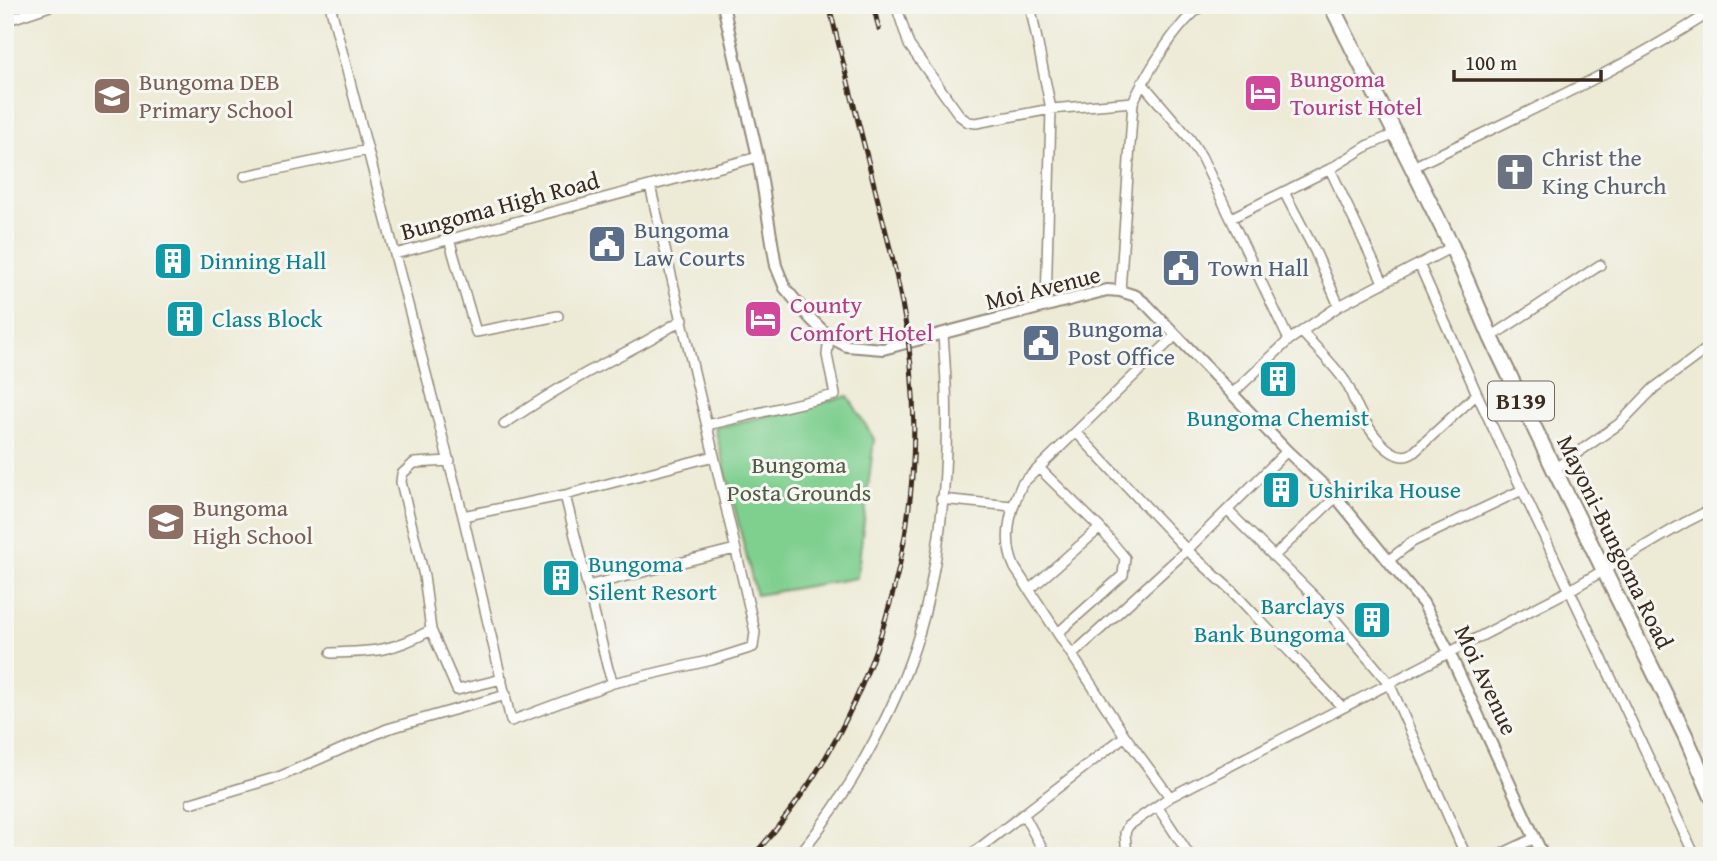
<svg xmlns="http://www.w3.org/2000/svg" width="1717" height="861" font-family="'Gentium Book Plus',serif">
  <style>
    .park { fill: #7fcf8f; stroke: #5d7c56; stroke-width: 2 }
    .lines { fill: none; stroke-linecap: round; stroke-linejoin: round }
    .minor-casing { stroke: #948a7a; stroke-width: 12 }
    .tertiary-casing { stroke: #948a7a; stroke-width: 14 }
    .primary-casing { stroke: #948a7a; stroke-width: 18 }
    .minor { stroke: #fff; stroke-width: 9 }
    .tertiary { stroke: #fff; stroke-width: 10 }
    .primary { stroke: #fff; stroke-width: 14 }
    .rail-casing { stroke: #3b2a1e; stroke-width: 5 }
    .rail { stroke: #f6f6f2; stroke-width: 2.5; stroke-dasharray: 8; stroke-linecap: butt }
    .labels { text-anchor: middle; stroke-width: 6; stroke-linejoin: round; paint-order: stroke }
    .shield { fill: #f6f6f2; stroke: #73675e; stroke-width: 2 }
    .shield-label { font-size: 23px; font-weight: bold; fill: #3b2a1e }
    .hotel-label { font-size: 24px; fill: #b23c85; stroke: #f6f6f2; text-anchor: start }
    .education-label { font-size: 24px; fill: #785e54; stroke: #f6f6f2; text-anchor: start }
    .worship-label { font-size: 24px; fill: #5b616d; stroke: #f6f6f2; text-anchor: start }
    .street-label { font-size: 24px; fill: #3b2a1e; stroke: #f6f6f2 }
    .service-label { font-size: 24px; fill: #4e5e75; stroke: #f6f6f2; text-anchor: start }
    .culture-label { font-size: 24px; fill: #0d838f; stroke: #f6f6f2; text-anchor: start }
    .park-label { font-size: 24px; fill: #4f5c40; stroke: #f6f6f2 }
  </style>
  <rect width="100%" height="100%" fill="#f6f6f2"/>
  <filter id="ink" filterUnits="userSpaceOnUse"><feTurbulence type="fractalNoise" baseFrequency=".0143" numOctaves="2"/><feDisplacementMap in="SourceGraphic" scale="14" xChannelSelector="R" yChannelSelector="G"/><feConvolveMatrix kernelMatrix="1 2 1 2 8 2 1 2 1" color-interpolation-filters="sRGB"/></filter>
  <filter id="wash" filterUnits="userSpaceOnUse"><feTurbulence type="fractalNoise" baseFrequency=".00686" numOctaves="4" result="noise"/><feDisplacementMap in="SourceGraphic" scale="28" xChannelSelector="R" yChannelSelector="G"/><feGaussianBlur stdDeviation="1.57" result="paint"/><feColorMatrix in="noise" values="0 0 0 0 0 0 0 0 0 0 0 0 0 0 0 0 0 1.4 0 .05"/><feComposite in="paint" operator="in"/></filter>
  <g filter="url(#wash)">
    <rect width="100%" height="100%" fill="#edead5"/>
    <path class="park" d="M848,396L874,439L857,578L756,595L715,428Z"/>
  </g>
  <g filter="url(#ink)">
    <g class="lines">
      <g class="minor-casing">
        <path id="minor" d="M330,5L463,516L565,495L714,456L650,186
          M896,5L909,45L960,116L968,122L976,123L1051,109L1133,102
          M1030,5L1051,109L1046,307
          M5,21L53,5
          M1142,83L1190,139L1201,156L1289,340
          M1413,167C1514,118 1618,72 1712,11
          M1330,169L1383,282
          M245,176L368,150
          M1284,192L1315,251L1339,306
          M1231,218L1330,169L1369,145L1395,134
          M449,239L476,332L558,316
          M395,254L758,157
          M1419,264L1477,394L1695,856
          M1120,291L1133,102C1146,75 1178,20 1204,5
          M1302,332C1316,348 1333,364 1345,381C1351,389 1352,398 1357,406C1365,424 1391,467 1413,453L1477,394
          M1491,337L1600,265
          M1232,394L1289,340L1339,306L1452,247
          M504,424C531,406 559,388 588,372C621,354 652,340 683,319
          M707,425L835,395L827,355L829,337
          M1076,432L1187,550L1232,591L1342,707
          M450,461L414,463L402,474L401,482L424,576L431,630L457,690L502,679
          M1039,468L1100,528L1125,558L1123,575L1058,633
          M1554,469L1619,424L1654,388L1712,345
          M941,499L1012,506
          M1228,511L1321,603L1389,683L1466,856
          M463,516L511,721L613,683L608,669L565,495
          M1274,556L1336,497
          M1389,560L1412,542L1522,490
          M587,586L735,549
          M1029,590L1100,528
          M331,653C374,652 393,651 431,630
          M1072,655L1187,550L1287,451
          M613,683L712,660L753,647L755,632L714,456
          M1170,797L1125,736L1015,568C1002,541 1010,510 1022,484L1176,335
          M191,803L281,776L387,729L506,695
          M1157,806L1190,856
          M1024,815L1046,856
          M798,856C852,790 903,699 924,616C946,526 951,427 943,335
          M969,856L1125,736
          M1127,856L1125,833L1128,826L1170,797L1570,590L1686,522L1712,509
          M1497,856L1535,838"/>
      </g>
      <g class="tertiary-casing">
        <path id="tertiary" d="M723,5L758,157L776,266L785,288L810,318L829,337L847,346L883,349L1107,290L1120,291L1136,296L1147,305L1287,451L1336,497L1423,603L1449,652L1543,856"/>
      </g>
      <g class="primary-casing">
        <path id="primary" d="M1331,5L1452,247L1491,337L1554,469L1685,735L1712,797"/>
      </g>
      <use href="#minor" class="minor"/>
      <use href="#tertiary" class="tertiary"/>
      <use href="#primary" class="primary"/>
      <g class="rail-casing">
        <path id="rail" d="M873,5L879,29
          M753,856C873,724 927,542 911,366C906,312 893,258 879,205C863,139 845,72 829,5"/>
      </g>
      <use href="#rail" class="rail"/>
    </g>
  </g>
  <defs>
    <g id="hotel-square" transform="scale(2.0125)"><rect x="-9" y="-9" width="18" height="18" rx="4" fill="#d1479c" stroke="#f6f6f2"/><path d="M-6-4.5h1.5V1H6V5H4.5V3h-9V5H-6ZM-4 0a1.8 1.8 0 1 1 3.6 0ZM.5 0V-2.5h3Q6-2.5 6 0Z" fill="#fff"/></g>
    <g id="school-square" transform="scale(2.0125)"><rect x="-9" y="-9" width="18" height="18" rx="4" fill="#8d6e63" stroke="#f6f6f2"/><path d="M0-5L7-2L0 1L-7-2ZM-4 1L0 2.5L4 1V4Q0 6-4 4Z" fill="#fff"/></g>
    <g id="church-square" transform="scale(2.0125)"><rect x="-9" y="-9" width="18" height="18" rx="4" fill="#6b7280" stroke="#f6f6f2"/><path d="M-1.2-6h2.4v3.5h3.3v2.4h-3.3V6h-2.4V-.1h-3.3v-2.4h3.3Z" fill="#fff"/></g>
    <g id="civic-square" transform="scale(2.0125)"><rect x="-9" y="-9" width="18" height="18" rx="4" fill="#5c6f8a" stroke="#f6f6f2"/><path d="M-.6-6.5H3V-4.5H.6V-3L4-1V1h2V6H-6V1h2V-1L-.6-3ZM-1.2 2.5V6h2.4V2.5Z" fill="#fff"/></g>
    <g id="building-square" transform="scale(2.0125)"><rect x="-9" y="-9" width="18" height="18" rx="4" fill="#0f9aa8" stroke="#f6f6f2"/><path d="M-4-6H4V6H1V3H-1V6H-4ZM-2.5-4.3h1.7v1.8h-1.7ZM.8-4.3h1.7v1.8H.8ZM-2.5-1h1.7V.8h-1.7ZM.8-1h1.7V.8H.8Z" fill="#fff"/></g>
  </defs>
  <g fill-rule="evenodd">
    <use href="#hotel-square" x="1263" y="93"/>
    <use href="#school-square" x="112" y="96"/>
    <use href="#church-square" x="1515" y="172"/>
    <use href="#civic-square" x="607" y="244"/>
    <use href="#building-square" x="173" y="261"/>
    <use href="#civic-square" x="1181" y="268"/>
    <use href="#building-square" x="185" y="319"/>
    <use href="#hotel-square" x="763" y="319"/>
    <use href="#civic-square" x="1041" y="343"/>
    <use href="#building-square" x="1278" y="379"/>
    <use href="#building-square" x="1281" y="490"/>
    <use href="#school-square" x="166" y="522"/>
    <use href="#building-square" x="561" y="578"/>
    <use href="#building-square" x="1372" y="620"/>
  </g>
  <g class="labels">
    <rect class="shield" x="1488" y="381.5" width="66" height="39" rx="5"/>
    <g class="shield-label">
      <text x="1521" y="409">B139</text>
    </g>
    <g class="hotel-label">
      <text x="1290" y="87">Bungoma<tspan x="1290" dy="28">Tourist Hotel</tspan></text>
      <text x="790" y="313">County<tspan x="790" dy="28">Comfort Hotel</tspan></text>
    </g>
    <g class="education-label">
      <text x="139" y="90">Bungoma DEB<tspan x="139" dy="28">Primary School</tspan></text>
      <text x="193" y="516">Bungoma<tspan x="193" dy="28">High School</tspan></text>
    </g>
    <g class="worship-label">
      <text x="1542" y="166">Christ the<tspan x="1542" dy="28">King Church</tspan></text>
    </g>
    <g class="street-label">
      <text transform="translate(500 206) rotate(-15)" y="8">Bungoma High Road</text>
      <text transform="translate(1043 288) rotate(-14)" y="8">Moi Avenue</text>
      <text transform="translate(1615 542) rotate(64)" y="8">Mayoni-Bungoma Road</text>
      <text transform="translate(1486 680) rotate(65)" y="8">Moi Avenue</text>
    </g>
    <g class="service-label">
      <text x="634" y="238">Bungoma<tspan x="634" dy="28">Law Courts</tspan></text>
      <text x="1208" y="276">Town Hall</text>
      <text x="1068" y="337">Bungoma<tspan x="1068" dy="28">Post Office</tspan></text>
    </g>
    <g class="culture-label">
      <text x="200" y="269">Dinning Hall</text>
      <text x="212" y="327">Class Block</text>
      <text x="1278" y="426" text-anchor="middle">Bungoma Chemist</text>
      <text x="1308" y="498">Ushirika House</text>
      <text x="588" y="572">Bungoma<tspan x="588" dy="28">Silent Resort</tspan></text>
      <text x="1345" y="614" text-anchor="end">Barclays<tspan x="1345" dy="28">Bank Bungoma</tspan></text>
    </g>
    <g class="park-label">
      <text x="799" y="473">Bungoma<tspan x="799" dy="28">Posta Grounds</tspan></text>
    </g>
  </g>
  <rect width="1717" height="861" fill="none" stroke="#f6f6f2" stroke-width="28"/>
  <path d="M1454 70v10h147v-10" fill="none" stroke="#3b2a1e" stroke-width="3.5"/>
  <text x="1465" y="70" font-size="21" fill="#3b2a1e" stroke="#f6f6f2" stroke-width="5" paint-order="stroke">100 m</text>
</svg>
